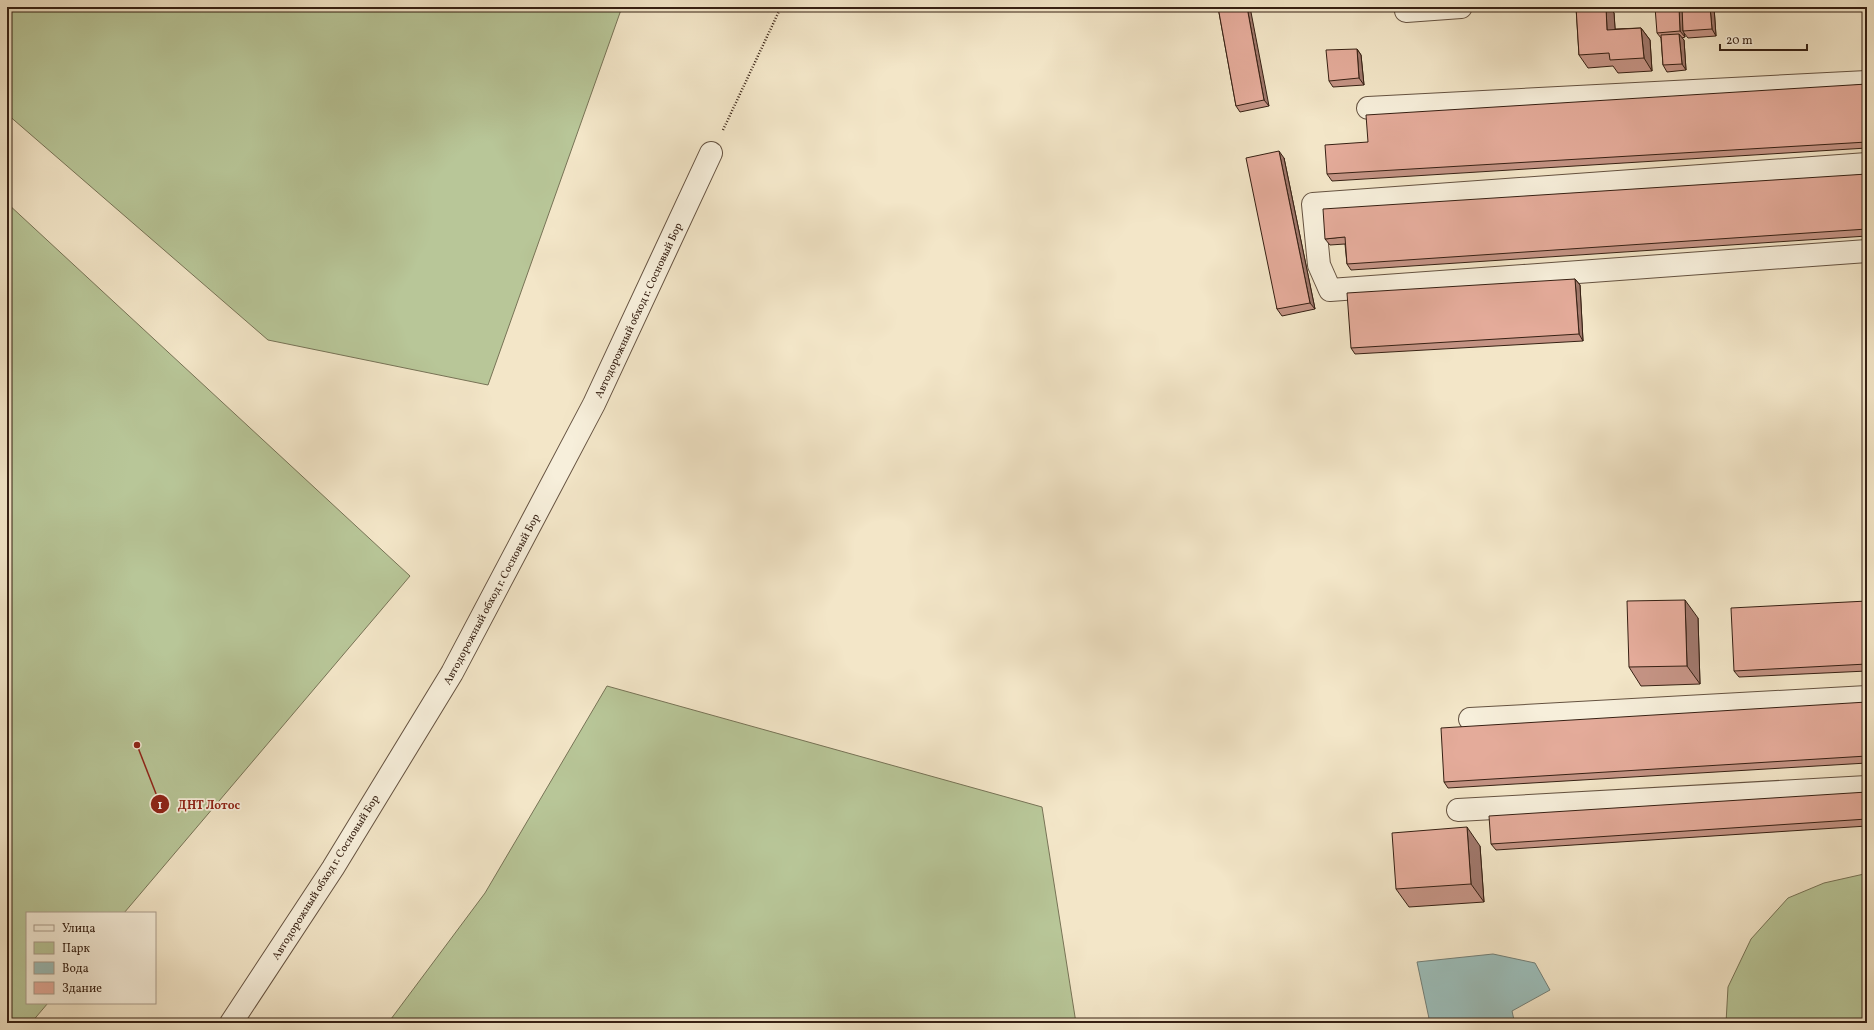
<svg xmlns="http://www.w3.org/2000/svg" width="1874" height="1030" font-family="Vollkorn,serif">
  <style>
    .green { fill: #b8c698; stroke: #777356 }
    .water { fill: #9cbeba; stroke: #737f77 }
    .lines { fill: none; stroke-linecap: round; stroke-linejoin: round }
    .minor-casing { stroke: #655240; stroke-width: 24 }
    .path { stroke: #362013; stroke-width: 2.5; stroke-dasharray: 1 2; stroke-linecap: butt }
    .minor { stroke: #f7efdb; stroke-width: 22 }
    .wall { fill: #c49384; stroke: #362013 }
    .shaded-wall { fill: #a0786c; stroke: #362013 }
    .building { fill: #e4ab9a; stroke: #362013 }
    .labels { text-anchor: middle; stroke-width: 3.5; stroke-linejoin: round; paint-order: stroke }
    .street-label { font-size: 11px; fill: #362013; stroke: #f7efdb }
    .leader { fill: none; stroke: #8f2418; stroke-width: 1.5 }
    .callout-dot { fill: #8f2418; stroke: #f7efdb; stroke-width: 1.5 }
    .mark-label { font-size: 12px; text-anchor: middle; font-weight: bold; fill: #fff }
    .callout-label { font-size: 12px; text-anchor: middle; font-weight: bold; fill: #8f2418; stroke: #f7efdb; stroke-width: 3.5; stroke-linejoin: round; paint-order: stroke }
  </style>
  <rect width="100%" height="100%" fill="#f3e6c8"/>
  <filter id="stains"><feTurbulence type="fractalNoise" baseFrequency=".005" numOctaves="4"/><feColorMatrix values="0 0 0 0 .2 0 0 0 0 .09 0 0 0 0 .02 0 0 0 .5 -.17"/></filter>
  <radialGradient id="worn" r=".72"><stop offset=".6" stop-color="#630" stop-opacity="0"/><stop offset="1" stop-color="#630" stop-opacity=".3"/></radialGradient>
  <path class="green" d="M7,7H622L488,385L268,340L7,114Z
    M7,203L410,576L124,913H27V1003H48L31,1023H7Z
    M607,686L1042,807L1076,1023H388L485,893Z
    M1864,874L1867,875V1023H1726L1728,987L1751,939L1788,898L1824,883Z"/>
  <path class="water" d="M1493,954L1535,963L1550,990L1512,1011L1514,1020L1518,1023H1430L1417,962Z"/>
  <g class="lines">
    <g class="minor-casing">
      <path id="minor" d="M1406,11L1461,7
        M1368,108L1867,82
        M1867,164L1313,204L1319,265L1330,290L1867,251
        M1470,719L1867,697
        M1458,810L1867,787
        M231,1023L333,868L452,673L594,404L711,153"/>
    </g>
    <path class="path" d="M723,130L781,7"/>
    <use href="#minor" class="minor"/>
  </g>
  <path class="wall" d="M1218,7L1269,106L1240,112L1236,106Z
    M1576,7H1610L1614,13L1615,29L1641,28L1650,40L1652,71L1618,73L1613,66L1588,68L1579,55Z
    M1714,7L1716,36L1688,38L1684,33L1685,37L1682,38L1684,40L1686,70L1667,72L1663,65L1661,38L1657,33Z
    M1357,49L1361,55L1364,85L1333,87L1329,81Z
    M1867,84V148L1332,181L1327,174L1368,142Z
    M1284,158L1315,309L1282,316L1277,309Z
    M1867,174V236L1351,270L1347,264L1345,244L1330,245L1325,239Z
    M1575,279L1580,285L1583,341L1355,354L1351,348Z
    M1867,601V671L1739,677L1734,671Z
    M1698,618L1700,684L1641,686L1629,667Z
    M1867,702V763L1448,788L1444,782Z
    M1867,792V826L1496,850L1491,844Z
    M1480,846L1484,902L1409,907L1396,889Z"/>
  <path class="shaded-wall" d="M1247,7H1250L1269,106L1264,100Z
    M1606,7H1610L1614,13L1616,42L1607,30Z
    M1679,7H1683V31L1684,33L1685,37L1680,31Z
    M1710,7H1714L1716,36L1712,29Z
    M1641,28L1650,40L1652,71L1644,58Z
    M1679,34L1684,40L1686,70L1682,64Z
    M1357,49L1361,55L1364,85L1359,78Z
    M1279,151L1284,158L1315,309L1310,303Z
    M1575,279L1580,285L1583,341L1579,334Z
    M1685,600L1698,618L1700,684L1687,666Z
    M1467,827L1480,846L1484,902L1471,884Z"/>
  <path class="building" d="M1218,7H1247L1264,100L1236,106Z
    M1576,7H1606L1607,30L1641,28L1644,58L1610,60L1609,53L1579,55Z
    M1655,7H1679L1680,31L1657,33Z
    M1682,7H1710L1712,29L1683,31Z
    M1679,34L1682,64L1663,65L1661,35Z
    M1357,49L1359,78L1329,81L1326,50Z
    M1867,84V142L1327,174L1325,145L1368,142L1366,115Z
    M1279,151L1310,303L1277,309L1246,158Z
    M1867,174V229L1347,264L1345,237L1325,239L1323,209Z
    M1575,279L1579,334L1351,348L1347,293Z
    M1685,600L1687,666L1629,667L1627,601Z
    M1867,601V664L1734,671L1731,608Z
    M1867,702V756L1444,782L1441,728Z
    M1867,792V819L1491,844L1489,816Z
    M1467,827L1471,884L1396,889L1392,833Z"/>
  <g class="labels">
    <g class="street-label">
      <text transform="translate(638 310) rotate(-65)" y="4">Автодорожный обход г. Сосновый Бор</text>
      <text transform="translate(491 599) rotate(-62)" y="4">Автодорожный обход г. Сосновый Бор</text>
      <text transform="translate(325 877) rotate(-58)" y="4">Автодорожный обход г. Сосновый Бор</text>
    </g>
  </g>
  <path class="leader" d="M137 745L160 804"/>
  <g class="callout-dot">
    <circle cx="137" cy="745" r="4"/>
    <circle cx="160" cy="804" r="10"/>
  </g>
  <g class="mark-label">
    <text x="160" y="809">1</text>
  </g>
  <g class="callout-label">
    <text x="209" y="809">ДНТ Лотос</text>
  </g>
  <rect width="1874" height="1030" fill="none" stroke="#f3e6c8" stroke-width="24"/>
  <rect x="8" y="8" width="1858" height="1014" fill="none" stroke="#362013" stroke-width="2"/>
  <rect x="12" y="12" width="1850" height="1006" fill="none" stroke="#362013"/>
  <rect x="26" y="912" width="130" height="92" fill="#f7efdb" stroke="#aa9c8b"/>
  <rect x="34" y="925" width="20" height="6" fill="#f7efdb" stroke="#aa9c8b"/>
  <text x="62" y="932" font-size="12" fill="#362013">Улица</text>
  <rect x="34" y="942" width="20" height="12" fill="#b8c698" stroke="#aa9c8b"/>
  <text x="62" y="952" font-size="12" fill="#362013">Парк</text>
  <rect x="34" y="962" width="20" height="12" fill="#9cbeba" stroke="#aa9c8b"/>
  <text x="62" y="972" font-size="12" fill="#362013">Вода</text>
  <rect x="34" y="982" width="20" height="12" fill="#e4ab9a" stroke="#aa9c8b"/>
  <text x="62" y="992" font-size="12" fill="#362013">Здание</text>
  <path d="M1720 44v6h87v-6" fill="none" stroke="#362013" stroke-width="2"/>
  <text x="1726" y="44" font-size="12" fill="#362013" stroke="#f7efdb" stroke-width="3" paint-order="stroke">20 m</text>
  <rect width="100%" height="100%" filter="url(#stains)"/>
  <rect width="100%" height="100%" fill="url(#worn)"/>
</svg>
